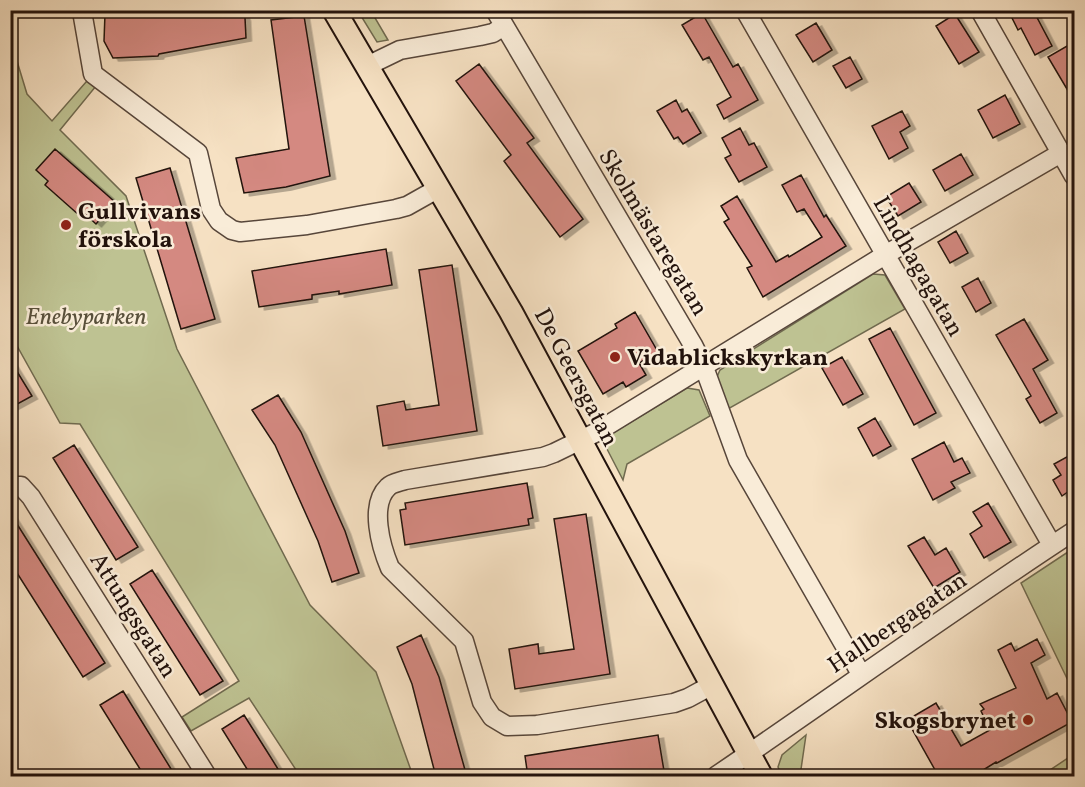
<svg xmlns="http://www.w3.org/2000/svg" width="1085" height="787" font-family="Vollkorn,serif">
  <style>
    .green { fill: #bec292; stroke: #706a4f; stroke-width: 1.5 }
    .building { fill: #d48981; stroke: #22120c; stroke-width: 1.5; filter: url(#shadow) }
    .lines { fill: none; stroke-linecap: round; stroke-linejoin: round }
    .minor-casing { stroke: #57463a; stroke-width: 21 }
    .major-casing { stroke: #22120c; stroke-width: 26 }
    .minor { stroke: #f9ecd8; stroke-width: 18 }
    .major { stroke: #f6e1c3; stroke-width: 22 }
    .poi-dot { fill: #8f2418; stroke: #f9ecd8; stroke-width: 2 }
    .labels { text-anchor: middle; stroke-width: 5; stroke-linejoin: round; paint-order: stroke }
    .poi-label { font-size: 24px; font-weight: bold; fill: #22120c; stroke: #f9ecd8; text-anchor: start }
    .street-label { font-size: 24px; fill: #22120c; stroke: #f9ecd8 }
    .park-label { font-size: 24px; font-style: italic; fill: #59503b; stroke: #f9ecd8 }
  </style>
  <defs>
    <filter id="shadow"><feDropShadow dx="5.5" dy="3" stdDeviation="0" flood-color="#0004"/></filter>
  </defs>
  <rect width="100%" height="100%" fill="#f6e1c3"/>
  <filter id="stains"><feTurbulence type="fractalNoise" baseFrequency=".00333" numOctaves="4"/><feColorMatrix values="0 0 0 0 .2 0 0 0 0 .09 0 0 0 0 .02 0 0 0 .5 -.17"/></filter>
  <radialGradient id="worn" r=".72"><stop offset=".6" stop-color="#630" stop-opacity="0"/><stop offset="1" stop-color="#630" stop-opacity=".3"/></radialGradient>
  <path class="green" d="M358,11H371L388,40L377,42Z
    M10,38L27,94L52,121L93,74L101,80L60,130L126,196L177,349L310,605L376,672L413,776H300L249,698L191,731L182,717L239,681L80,424L60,423L11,335Z
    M873,274L885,275L905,309L728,409L716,379L720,370Z
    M687,388L699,390L710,416L627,464L623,480L607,449L611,434Z
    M1074,548V693L1021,583Z
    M806,735L800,776H782L778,767L782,755Z
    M1074,754V776H1041Z"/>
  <path class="building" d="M127,10H241L245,18L246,38L159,54L158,56L113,58L104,41L105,14Z
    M1008,10H1033L1052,46L1035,55L1021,28L1018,30Z
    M702,13L733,67L738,64L758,100L724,119L717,105L731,97L709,57L703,60L682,25Z
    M955,14L979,52L959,64L936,26Z
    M304,16L330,176L286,187L244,193L236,158L289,149L271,20Z
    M816,23L832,50L813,62L796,35Z
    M1074,42V101L1048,57Z
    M850,57L862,79L846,88L833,66Z
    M479,64L534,138L527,143L583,219L560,237L504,161L511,155L456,81Z
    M1005,95L1020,124L993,138L978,110Z
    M676,100L682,112L687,109L701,133L683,144L678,137L674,139L657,111Z
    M902,111L910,126L900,132L908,148L889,159L872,126Z
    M740,128L749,145L754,143L767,167L739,182L725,158L731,155L722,138Z
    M55,149L115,202L96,224L83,212L80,216L45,185L48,181L36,170Z
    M961,154L973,175L945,191L933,170Z
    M170,168L215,319L181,329L136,178Z
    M801,175L824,217L826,215L846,246L763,297L747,268L752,266L724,222L729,219L721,206L737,196L776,262L788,255L789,257L822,237L804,209L797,212L782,185Z
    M909,183L921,202L898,216L886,197Z
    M956,231L968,253L950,263L938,242Z
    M386,249L392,285L339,294V291L312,295V299L259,307L252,271Z
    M452,265L477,431L383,446L377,406L404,401L406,410L439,405L419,270Z
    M978,278L991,303L976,312L962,287Z
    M635,312L658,352L639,363L646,375L626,387L623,382L603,394L578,351L617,328L615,324Z
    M1024,319L1048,360L1033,369L1057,413L1040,423L1026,399L1031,396L996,335Z
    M890,328L936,413L914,425L869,339Z
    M842,357L863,394L843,405L822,368Z
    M10,360L32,396L10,408Z
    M278,395L301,432L345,531L359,573L332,582L318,541L275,445L252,410Z
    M875,418L891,446L873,456L858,428Z
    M944,442L954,462L962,458L970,473L951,482L955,488L933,500L912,459Z
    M74,445L138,547L116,560L53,458Z
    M1074,453V500L1069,491L1062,496L1053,480L1061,475L1054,464Z
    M527,483L533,518L528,519L529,525L405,545L400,510L406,509L405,503Z
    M988,503L1011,542L984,558L970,534L982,526L973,512Z
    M10,513L105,663L83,677L10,562Z
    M586,514L610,674L515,689L509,649L538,644L539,654L574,649L554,519Z
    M924,537L935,555L946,548L960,572L934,588L908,546Z
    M152,570L223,681L200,695L130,584Z
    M421,635L439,677L467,777H436L412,684L397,647Z
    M1037,639L1045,655L1031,663L1047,699L1057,693L1072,722L997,763L996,762L972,777H939L907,720L936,703L961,746L990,730L981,711L984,709L980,704L1016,688L998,650L1011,643L1015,651Z
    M123,691L131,704L176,777H145L100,705Z
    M244,715L268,753L283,777H252L222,729Z
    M658,735L664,771L629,777H528L525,756Z"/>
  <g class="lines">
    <g class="minor-casing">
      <path id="minor" d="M85,10L83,17L93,74L198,153L211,209L219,221L232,230L240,232L307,225L396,209L407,206L439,188
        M495,10L693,345L704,367L738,460L861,674
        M745,10L1052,545
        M980,10L1074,176
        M367,66L400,50L480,36L493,33L504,26
        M10,486H21L31,497L207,776
        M712,685L688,698L674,703L537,725L507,726L492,717L482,702L464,641L390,568C381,547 369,505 388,487C392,483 399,482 405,480L543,457L554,453L595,433L885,255L1061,153
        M716,776C835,695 953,610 1074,531"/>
    </g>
    <g class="major-casing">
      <path id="major" d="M334,10L511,312L761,776"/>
    </g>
    <use href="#minor" class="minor"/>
    <use href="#major" class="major"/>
  </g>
  <g class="poi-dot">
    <circle cx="66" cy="225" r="6"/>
    <circle cx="615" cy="357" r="6"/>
    <circle cx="1028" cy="720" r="6"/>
  </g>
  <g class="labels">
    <g class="poi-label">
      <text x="78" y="219">Gullvivans<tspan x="78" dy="28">förskola</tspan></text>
      <text x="627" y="365">Vidablickskyrkan</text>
      <text x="1016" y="728" text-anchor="end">Skogsbrynet</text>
    </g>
    <g class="street-label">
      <text transform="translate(654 232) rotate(59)" y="8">Skolmästaregatan</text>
      <text transform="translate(919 266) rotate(60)" y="8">Lindhagagatan</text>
      <text transform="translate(577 377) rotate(62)" y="8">De Geersgatan</text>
      <text transform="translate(134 615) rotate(58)" y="8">Attungsgatan</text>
      <text transform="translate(897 622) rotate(-34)" y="8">Hallbergagatan</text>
    </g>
    <g class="park-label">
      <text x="86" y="324">Enebyparken</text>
    </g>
  </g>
  <rect width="1085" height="787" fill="none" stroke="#f6e1c3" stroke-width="36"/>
  <rect x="12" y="12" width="1061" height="763" fill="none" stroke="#22120c" stroke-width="3"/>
  <rect x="18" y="18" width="1049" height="751" fill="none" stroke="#22120c" stroke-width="1.5"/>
  <rect width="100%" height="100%" filter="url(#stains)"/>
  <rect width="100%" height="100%" fill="url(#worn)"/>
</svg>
